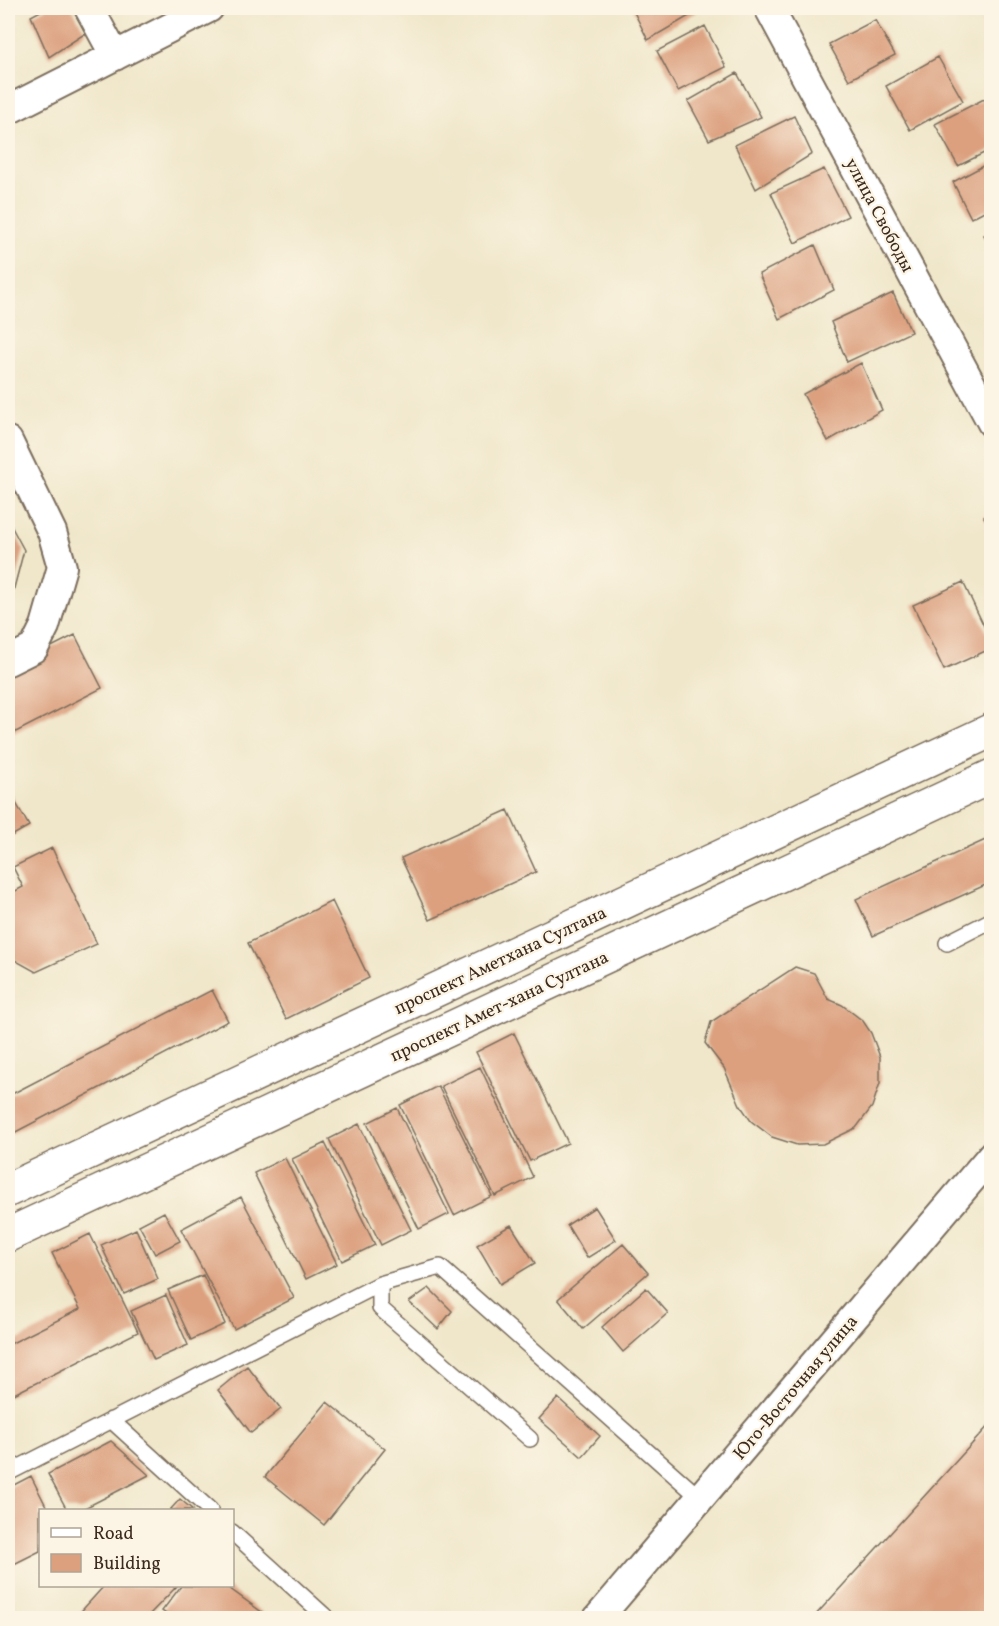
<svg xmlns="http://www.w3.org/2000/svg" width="999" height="1626" font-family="Vollkorn,serif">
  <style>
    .building { fill: #dca07f }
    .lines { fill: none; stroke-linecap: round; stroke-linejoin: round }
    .service-casing { stroke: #7a6c5b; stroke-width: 18 }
    .minor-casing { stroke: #7a6c5b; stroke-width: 32 }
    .primary-casing { stroke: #7a6c5b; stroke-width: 36 }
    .service { stroke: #fff; stroke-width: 15 }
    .minor { stroke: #fff; stroke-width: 28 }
    .primary { stroke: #fff; stroke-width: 33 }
    .labels { text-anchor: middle; stroke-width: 4.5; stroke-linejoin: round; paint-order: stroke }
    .street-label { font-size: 18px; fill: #3b2a1e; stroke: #fcf5e5 }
  </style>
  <rect width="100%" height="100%" fill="#fcf5e5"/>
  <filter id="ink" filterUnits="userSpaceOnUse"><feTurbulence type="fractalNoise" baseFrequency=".0167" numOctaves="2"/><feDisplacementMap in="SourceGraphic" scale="12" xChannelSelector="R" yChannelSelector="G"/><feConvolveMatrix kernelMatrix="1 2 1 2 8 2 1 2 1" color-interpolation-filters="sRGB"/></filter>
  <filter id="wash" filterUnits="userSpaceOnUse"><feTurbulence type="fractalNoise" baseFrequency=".008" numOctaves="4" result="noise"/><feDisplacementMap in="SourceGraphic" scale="24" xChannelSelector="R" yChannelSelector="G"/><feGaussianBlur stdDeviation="1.35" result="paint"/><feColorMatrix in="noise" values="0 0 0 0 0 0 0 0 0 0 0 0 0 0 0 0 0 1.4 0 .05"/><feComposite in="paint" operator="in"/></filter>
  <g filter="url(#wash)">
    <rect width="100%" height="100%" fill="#f0e7cb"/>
    <g id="blocks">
      <path class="building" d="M46,8H72L86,33L49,57L31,16Z
        M632,8H701V9L648,40Z
        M875,20L895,55L849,80L829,44Z
        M705,26L726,67L678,91L657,51Z
        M938,57L963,101L910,130L886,86Z
        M737,73L761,117L709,140L688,101Z
        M984,99L992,113V149L958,166L935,124Z
        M794,116L812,154L756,189L735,145Z
        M992,161V207L971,218L953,182Z
        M824,169L848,216L795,243L771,193Z
        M992,231V248L984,235Z
        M815,245L834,290L779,319L759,274Z
        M893,293L911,332L847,362L831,322Z
        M861,363L882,410L828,441L803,394Z
        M992,513V530L984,517Z
        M9,522L24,550L8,611V523Z
        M963,582L992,643V648L944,670L913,605Z
        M75,635L102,688L8,736V669Z
        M8,789L29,826L8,838Z
        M508,810L536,872L430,920L401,858Z
        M992,837V882L873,936L856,899Z
        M52,848L97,944L36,972L13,959L8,962V895L23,887L13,867Z
        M332,901L369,978L286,1019L248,943Z
        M795,967L814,973L828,999L842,1005L863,1021L871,1033L880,1057V1083L872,1107L856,1128L823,1144L797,1145L772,1137L751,1121L740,1105L724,1068L705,1043L711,1022Z
        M212,990L228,1021L8,1136V1096Z
        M514,1033L568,1143L530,1161L476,1052Z
        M480,1067L533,1177L495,1196L441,1086Z
        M438,1086L492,1196L454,1215L400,1105Z
        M397,1108L449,1214L419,1229L367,1123Z
        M359,1124L411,1230L381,1245L329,1139Z
        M325,1143L375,1245L342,1261L292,1159Z
        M285,1158L337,1264L306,1279L254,1173Z
        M241,1197L294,1298L234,1329L181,1229Z
        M595,1207L616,1240L587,1258L567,1225Z
        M164,1212L180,1241L155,1254L139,1225Z
        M511,1225L535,1263L500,1284L477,1245Z
        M136,1229L158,1279L124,1294L101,1245Z
        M90,1234L138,1332L8,1397V1345L80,1309L52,1253Z
        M623,1244L648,1273L583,1329L558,1299Z
        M203,1275L225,1324L191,1340L168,1290Z
        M429,1288L452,1311L438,1329L409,1302Z
        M646,1288L668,1313L623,1352L602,1327Z
        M166,1295L188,1345L154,1360L131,1311Z
        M247,1366L281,1409L251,1433L218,1390Z
        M558,1398L600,1436L582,1457L539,1419Z
        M327,1402L385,1449L324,1525L265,1477Z
        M992,1422V1618H813Z
        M111,1441L149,1475L81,1510H67L48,1474Z
        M31,1476L48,1510H40V1551L8,1567V1488Z
        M180,1499L193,1510H170Z
        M104,1586H177L146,1618H75Z
        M181,1586H226L263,1613L259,1618H172L162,1611Z"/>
    </g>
  </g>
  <g filter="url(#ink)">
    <use href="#blocks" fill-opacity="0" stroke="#7a6c5b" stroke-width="1.5"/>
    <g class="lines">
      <g class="service-casing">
        <path id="service" d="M947,943L992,920
          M111,1420L210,1510
          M530,1439L380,1308V1284L440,1267L700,1498
          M8,1473L380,1284
          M232,1532L327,1618"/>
      </g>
      <g class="minor-casing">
        <path id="minor" d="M89,8L115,56
          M769,8L992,423
          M8,110L209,8
          M8,441L52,532L62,567L45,626L34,648L8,661
          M598,1618L992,1155"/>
      </g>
      <g class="primary-casing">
        <path id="primary" d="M8,1190L992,730
          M8,1235L992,776"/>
      </g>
      <use href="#service" class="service"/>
      <use href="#minor" class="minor"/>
      <use href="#primary" class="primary"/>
    </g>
  </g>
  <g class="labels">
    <g class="street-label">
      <text transform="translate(880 215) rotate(62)" y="6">улица Свободы</text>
      <text transform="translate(500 960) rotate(-25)" y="6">проспект Аметхана Султана</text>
      <text transform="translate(499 1006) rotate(-25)" y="6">проспект Амет-хана Султана</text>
      <text transform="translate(795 1387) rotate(-50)" y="6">Юго-Восточная улица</text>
    </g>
  </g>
  <rect width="999" height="1626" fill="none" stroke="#fcf5e5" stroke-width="30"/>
  <rect x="39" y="1509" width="195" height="78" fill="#fcf5e5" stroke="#afa495" stroke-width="1.5"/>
  <rect x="51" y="1528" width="30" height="9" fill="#ffffff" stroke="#afa495" stroke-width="1.5"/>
  <text x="93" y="1539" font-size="18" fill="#3b2a1e">Road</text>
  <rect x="51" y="1554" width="30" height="18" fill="#dca07f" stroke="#afa495" stroke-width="1.5"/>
  <text x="93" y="1569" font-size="18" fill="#3b2a1e">Building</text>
</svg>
